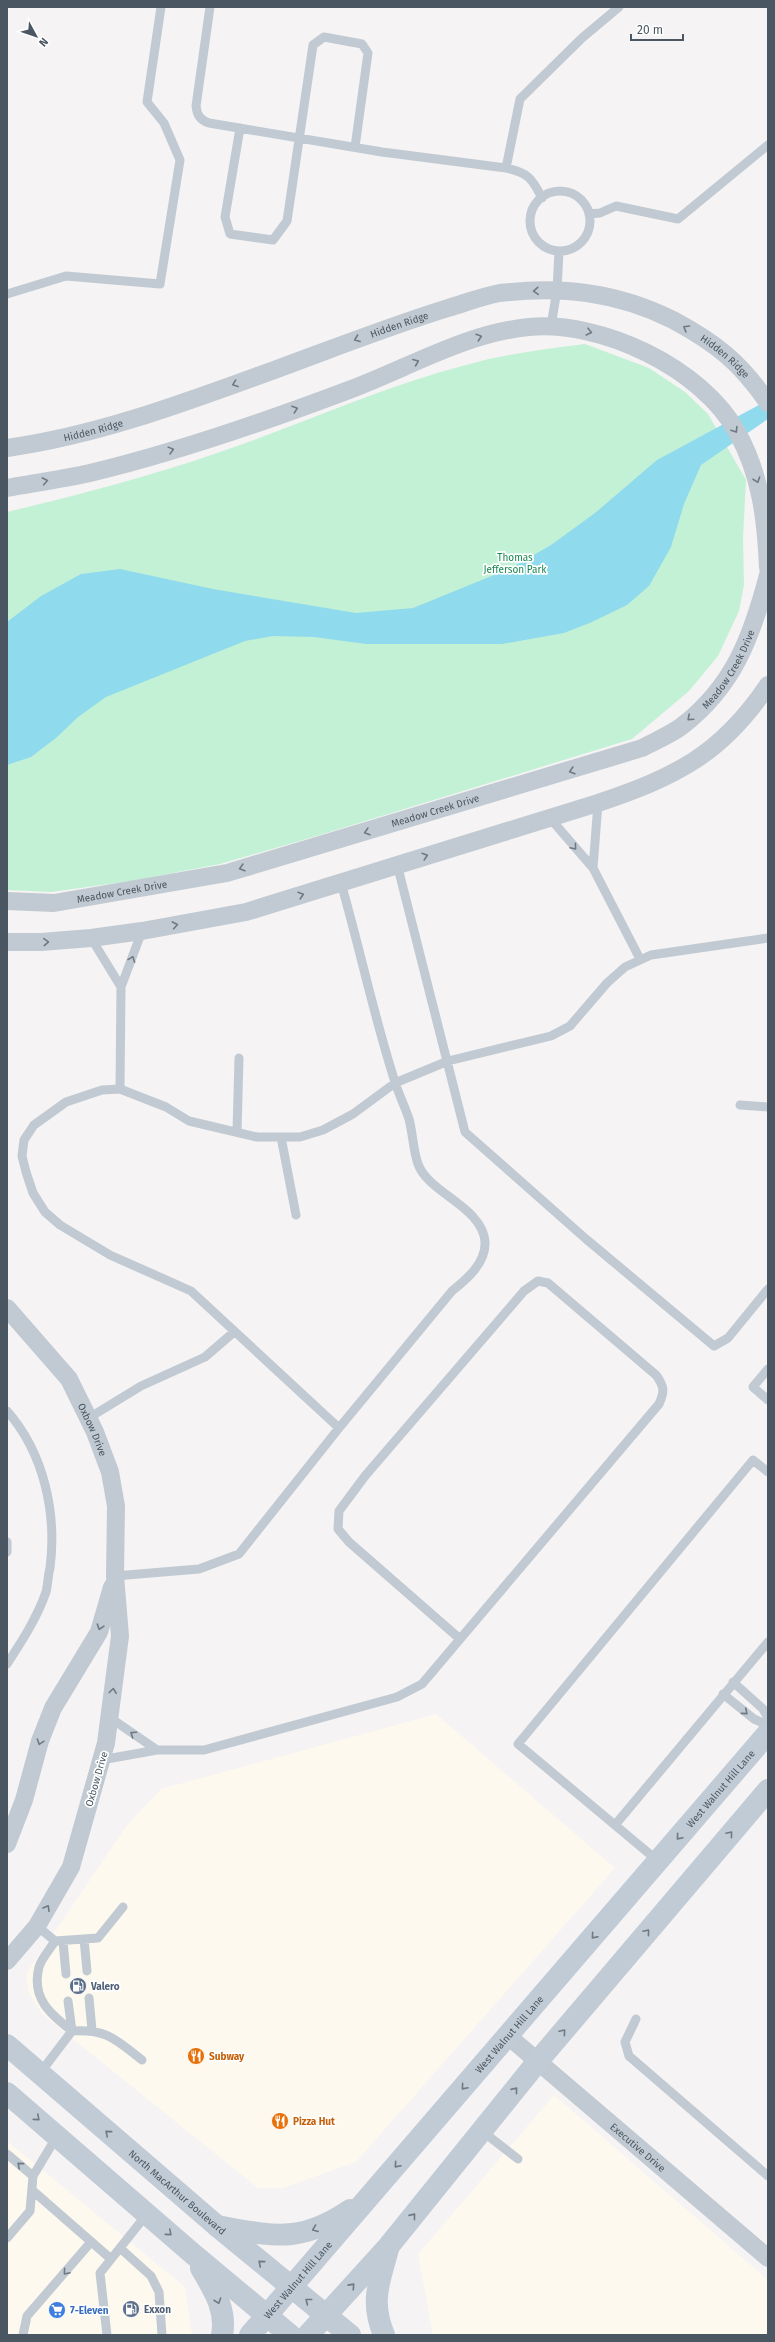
<svg xmlns="http://www.w3.org/2000/svg" width="775" height="2342" font-family="'Fira Sans',sans-serif">
  <style>
    .commercial { fill: #fdf9ef }
    .green { fill: #c3f1d5 }
    .water { fill: #90daee }
    .lines { fill: none; stroke-linecap: round; stroke-linejoin: round }
    .service { stroke: #c1cad2; stroke-width: 9 }
    .minor { stroke: #c1cad2; stroke-width: 18 }
    .secondary { stroke: #c1cbd6; stroke-width: 22 }
    .oneway { stroke: #6e7983 }
    .oneway2 { stroke: #6e7984 }
    .labels { text-anchor: middle; stroke-width: 3.5; stroke-linejoin: round; paint-order: stroke }
    .street-label { font-size: 10px; fill: #4a5661; stroke: #fff }
    .park-label { font-size: 10px; fill: #17864f; stroke: #fff }
    .service-label { font-size: 10px; font-weight: bold; fill: #4e5e75; stroke: #fff; text-anchor: start }
    .food-label { font-size: 10px; font-weight: bold; fill: #c56008; stroke: #fff; text-anchor: start }
    .shop-label { font-size: 10px; font-weight: bold; fill: #366cbe; stroke: #fff; text-anchor: start }
  </style>
  <rect width="100%" height="100%" fill="#f5f3f3"/>
  <path class="commercial" d="M436,1714L615,1868L356,2162L283,2188H258L42,2014L28,1991L26,1974L127,1825L161,1789Z
    M554,2095L768,2280V2335H433L418,2254Z
    M7,2141L185,2287L192,2335H7Z"/>
  <path class="green" d="M585,344L649,368L685,392L708,414L746,480L743,538L744,584L739,611L718,656L689,691L632,739L320,835L220,864L131,881L51,892L7,890V512C78,495 148,477 217,453C300,425 381,387 466,365C505,354 544,349 585,344Z"/>
  <path class="water" d="M768,400V419L701,465L684,504L671,547L649,586L627,605L592,622L564,633L502,644H366L314,637L273,636L245,641L106,697L78,717L56,738L31,757L7,765V622L41,596L81,574L120,569L213,589L356,613L413,608L511,568L551,545L595,513L657,460Z"/>
  <g class="lines">
    <path class="service" d="M210,7L196,106C197,115 200,120 209,123L382,152L506,168C528,173 532,178 542,198
      M240,128L225,217L230,234L273,240L287,221L313,45L324,37L362,44L368,53L355,147
      M506,168L520,99L582,38L619,7
      M530 221a30 30 0 1 1 60 0a30 30 0 1 1-60 0Z
      M589,214L600,213L616,206L678,219L768,145
      M7,294L66,276L160,284L180,160L164,123L147,102L161,7
      M551,326L557,290L559,251
      M549,817L593,868L598,803
      M397,864L465,1132L586,1239L714,1346L728,1338L768,1289
      M593,868L640,959
      M91,938L121,987
      M120,1089L121,987L142,931
      M740,1105L768,1107
      M237,1132L239,1058
      M281,1137L296,1215
      M768,1369L753,1387L768,1400
      M7,1411C44,1453 57,1513 50,1568C48,1575 48,1584 46,1592C37,1618 22,1641 7,1664
      M87,1419L141,1386L205,1357L234,1332
      M339,1428L191,1291L110,1255L60,1225L45,1212L33,1193L26,1172L22,1156L24,1140L34,1125L66,1102L102,1090L120,1089L166,1107L189,1121L257,1137H300L323,1130L353,1114L395,1083L448,1061L551,1036L570,1026L607,983L625,967L651,955L768,938
      M7,1542V1552
      M115,1576L199,1569L239,1554L339,1428L452,1291C467,1279 486,1263 485,1242C483,1207 428,1193 418,1164C413,1150 413,1134 409,1119C405,1107 399,1095 395,1082C374,1017 360,949 341,883
      M733,1682L763,1709L768,1718
      M723,1694L754,1719L768,1725
      M109,1717L157,1750
      M101,1760L157,1750H204L397,1697L422,1684L659,1404C665,1391 664,1386 656,1375L548,1283L538,1281L524,1291L365,1476L339,1511L338,1529L349,1542L460,1639
      M615,1825L768,1642
      M658,1861L518,1744L753,1460L768,1472
      M37,1926L55,1941C50,1949 41,1959 39,1967C31,1998 50,2014 72,2031C107,2029 115,2039 142,2060
      M84,1939L87,1971
      M55,1941L98,1938L123,1907
      M63,1941L66,1974
      M89,1998L92,2030
      M636,2019L625,2042L629,2056L768,2176
      M40,2073L72,2031L68,2001
      M482,2131L518,2159
      M7,2154L33,2176
      M32,2190L111,2259
      M7,2238L30,2211L33,2176L57,2136
      M120,2248L151,2276L159,2292L162,2335
      M23,2335L27,2316L91,2242
      M107,2335L100,2273L147,2214"/>
    <g class="minor">
      <path id="s1" d="M7,448C100,435 189,401 277,369C334,348 390,326 448,308C465,303 483,296 500,293C562,286 617,292 673,320C716,343 741,363 768,403"/>
      <path d="M7,488C35,483 63,479 90,473C178,452 264,422 349,390C408,368 466,333 529,327C601,320 702,368 737,432C761,475 766,520 768,568"/>
      <path id="s2" d="M7,901L54,903L227,873L642,748C655,741 670,735 682,726C734,686 752,636 768,575"/>
      <path d="M7,942H41L91,938L142,931L246,912L598,803C675,777 721,755 768,685"/>
      <path id="s3" d="M7,1308L69,1379L95,1432L110,1472L116,1506L115,1576L120,1636L106,1743L71,1867L37,1926L7,1961"/>
      <path d="M7,1844L24,1800L40,1741L53,1708L99,1632L112,1587"/>
      <path id="s4" d="M508,2036L768,2258"/>
    </g>
    <g class="secondary">
      <path id="s5" d="M7,2045L217,2226L350,2335"/>
      <path d="M7,2093L193,2254L290,2335"/>
      <path d="M217,2226C273,2236 300,2244 350,2210"/>
      <path d="M201,2268C213,2289 227,2309 222,2335"/>
      <path id="s6" d="M250,2335L768,1733"/>
      <path d="M308,2335L388,2247L538,2061L768,1790"/>
      <path d="M384,2335C370,2301 379,2283 388,2249"/>
    </g>
  </g>
  <defs><path id="oneway-chevron" d="M-2-3.5L2.5 0L-2 3.5" fill="none" stroke-width="1.6" stroke-linecap="round" stroke-linejoin="round"/></defs>
  <g class="oneway">
    <use href="#oneway-chevron" transform="translate(536 291) rotate(176)"/>
    <use href="#oneway-chevron" transform="translate(686 328) rotate(-149)"/>
    <use href="#oneway-chevron" transform="translate(589 332) rotate(14)"/>
    <use href="#oneway-chevron" transform="translate(479 337) rotate(-18)"/>
    <use href="#oneway-chevron" transform="translate(357 339) rotate(159)"/>
    <use href="#oneway-chevron" transform="translate(416 362) rotate(-22)"/>
    <use href="#oneway-chevron" transform="translate(235 384) rotate(160)"/>
    <use href="#oneway-chevron" transform="translate(295 409) rotate(-19)"/>
    <use href="#oneway-chevron" transform="translate(735 430) rotate(58)"/>
    <use href="#oneway-chevron" transform="translate(171 450) rotate(-15)"/>
    <use href="#oneway-chevron" transform="translate(757 480) rotate(71)"/>
    <use href="#oneway-chevron" transform="translate(45 481) rotate(-11)"/>
    <use href="#oneway-chevron" transform="translate(690 718) rotate(138)"/>
    <use href="#oneway-chevron" transform="translate(572 771) rotate(163)"/>
    <use href="#oneway-chevron" transform="translate(367 832) rotate(164)"/>
    <use href="#oneway-chevron" transform="translate(574 847) rotate(50)"/>
    <use href="#oneway-chevron" transform="translate(425 856) rotate(-17)"/>
    <use href="#oneway-chevron" transform="translate(242 868) rotate(164)"/>
    <use href="#oneway-chevron" transform="translate(301 895) rotate(-17)"/>
    <use href="#oneway-chevron" transform="translate(175 925) rotate(-11)"/>
    <use href="#oneway-chevron" transform="translate(46 942) rotate(-4)"/>
    <use href="#oneway-chevron" transform="translate(132 959) rotate(-69)"/>
    <use href="#oneway-chevron" transform="translate(100 1627) rotate(108)"/>
    <use href="#oneway-chevron" transform="translate(113 1691) rotate(-83)"/>
    <use href="#oneway-chevron" transform="translate(745 1712) rotate(40)"/>
    <use href="#oneway-chevron" transform="translate(133 1734) rotate(-146)"/>
    <use href="#oneway-chevron" transform="translate(40 1742) rotate(108)"/>
    <use href="#oneway-chevron" transform="translate(47 1908) rotate(-60)"/>
    <use href="#oneway-chevron" transform="translate(20 2165) rotate(-139)"/>
    <use href="#oneway-chevron" transform="translate(66 2272) rotate(130)"/>
  </g>
  <g class="oneway2">
    <use href="#oneway-chevron" transform="translate(730 1834) rotate(-50)"/>
    <use href="#oneway-chevron" transform="translate(679 1837) rotate(131)"/>
    <use href="#oneway-chevron" transform="translate(647 1932) rotate(-50)"/>
    <use href="#oneway-chevron" transform="translate(594 1936) rotate(131)"/>
    <use href="#oneway-chevron" transform="translate(563 2032) rotate(-50)"/>
    <use href="#oneway-chevron" transform="translate(464 2087) rotate(131)"/>
    <use href="#oneway-chevron" transform="translate(515 2090) rotate(-51)"/>
    <use href="#oneway-chevron" transform="translate(37 2118) rotate(41)"/>
    <use href="#oneway-chevron" transform="translate(108 2133) rotate(-140)"/>
    <use href="#oneway-chevron" transform="translate(397 2165) rotate(131)"/>
    <use href="#oneway-chevron" transform="translate(413 2216) rotate(-51)"/>
    <use href="#oneway-chevron" transform="translate(315 2229) rotate(159)"/>
    <use href="#oneway-chevron" transform="translate(169 2233) rotate(41)"/>
    <use href="#oneway-chevron" transform="translate(261 2263) rotate(-140)"/>
    <use href="#oneway-chevron" transform="translate(352 2286) rotate(-48)"/>
    <use href="#oneway-chevron" transform="translate(218 2301) rotate(71)"/>
    <use href="#oneway-chevron" transform="translate(308 2301) rotate(-142)"/>
  </g>
  <defs>
    <g id="fuel-disc" transform="scale(0.9)"><circle r="9.5" fill="#5c6f8a" stroke="#fff"/><path d="M-5.5-6h7V0h2V4h1.3V-2.5L3-4.5l.8-.8L6-3V5H2.5V1h-1V6h-7ZM-4.2-4.7v3.2H.2V-4.7Z" fill="#fff"/></g>
    <g id="restaurant-disc" transform="scale(0.9)"><circle r="9.5" fill="#e8710a" stroke="#fff"/><path d="M-5-6h1v4h1v-4h1v4h1v-4h1v5L-1.5 .5V6h-2V.5L-5-1ZM5-6V6H3V1.5H1.5Q1.5-4 5-6Z" fill="#fff"/></g>
    <g id="supermarket-disc" transform="scale(0.9)"><circle r="9.5" fill="#3f7fe0" stroke="#fff"/><path d="M-6-5.5h2.5l.6 2H6L4.5 2H-2.5L-4.4-4H-6ZM-1.5 3.2a1.3 1.3 0 1 0 .1 0ZM3 3.2a1.3 1.3 0 1 0 .1 0Z" fill="#fff"/></g>
  </defs>
  <g fill-rule="evenodd">
    <use href="#fuel-disc" x="78" y="1986"/>
    <use href="#restaurant-disc" x="196" y="2056"/>
    <use href="#restaurant-disc" x="280" y="2121"/>
    <use href="#fuel-disc" x="131" y="2309"/>
    <use href="#supermarket-disc" x="57" y="2310"/>
  </g>
  <g class="labels">
    <g class="street-label">
      <text dy="4" stroke="none"><textPath href="#s1" startOffset="412">Hidden Ridge</textPath></text>
      <text dy="4" stroke="none"><textPath href="#s1" startOffset="759">Hidden Ridge</textPath></text>
      <text dy="4" stroke="none"><textPath href="#s1" startOffset="88">Hidden Ridge</textPath></text>
      <text dy="4" stroke="none"><textPath href="#s2" startOffset="776">Meadow Creek Drive</textPath></text>
      <text dy="4" stroke="none"><textPath href="#s2" startOffset="440">Meadow Creek Drive</textPath></text>
      <text dy="4" stroke="none"><textPath href="#s2" startOffset="116">Meadow Creek Drive</textPath></text>
      <text dy="4" stroke="none"><textPath href="#s3" startOffset="150">Oxbow Drive</textPath></text>
      <text transform="translate(96 1779) rotate(-74)" y="4">Oxbow Drive</text>
      <text dy="4" stroke="none"><textPath href="#s6" startOffset="721">West Walnut Hill Lane</textPath></text>
      <text dy="4" stroke="none"><textPath href="#s6" startOffset="397">West Walnut Hill Lane</textPath></text>
      <text dy="4" stroke="none"><textPath href="#s4" startOffset="171">Executive Drive</textPath></text>
      <text dy="4" stroke="none"><textPath href="#s5" startOffset="225">North MacArthur Boulevard</textPath></text>
      <text dy="4" stroke="none"><textPath href="#s6" startOffset="73">West Walnut Hill Lane</textPath></text>
    </g>
    <g class="park-label">
      <text x="515" y="561">Thomas<tspan x="515" dy="12">Jefferson Park</tspan></text>
    </g>
    <g class="service-label">
      <text x="91" y="1990">Valero</text>
      <text x="144" y="2313">Exxon</text>
    </g>
    <g class="food-label">
      <text x="209" y="2060">Subway</text>
      <text x="293" y="2125">Pizza Hut</text>
    </g>
    <g class="shop-label">
      <text x="70" y="2314">7-Eleven</text>
    </g>
  </g>
  <rect width="775" height="2342" fill="none" stroke="#4a5661" stroke-width="16"/>
  <g transform="translate(36 36) rotate(130)" stroke="#ffffff" stroke-width="3" paint-order="stroke">
  <path d="M0-3L7 15L0 10L-7 15Z" fill="#4a5661"/>
  <text y="-6" font-size="11" font-weight="bold" text-anchor="middle" fill="#4a5661">N</text>
  </g>
  <path d="M631 34v6h52v-6" fill="none" stroke="#4a5661" stroke-width="2"/>
  <text x="637" y="34" font-size="12" fill="#4a5661" stroke="#ffffff" stroke-width="3" paint-order="stroke">20 m</text>
</svg>
